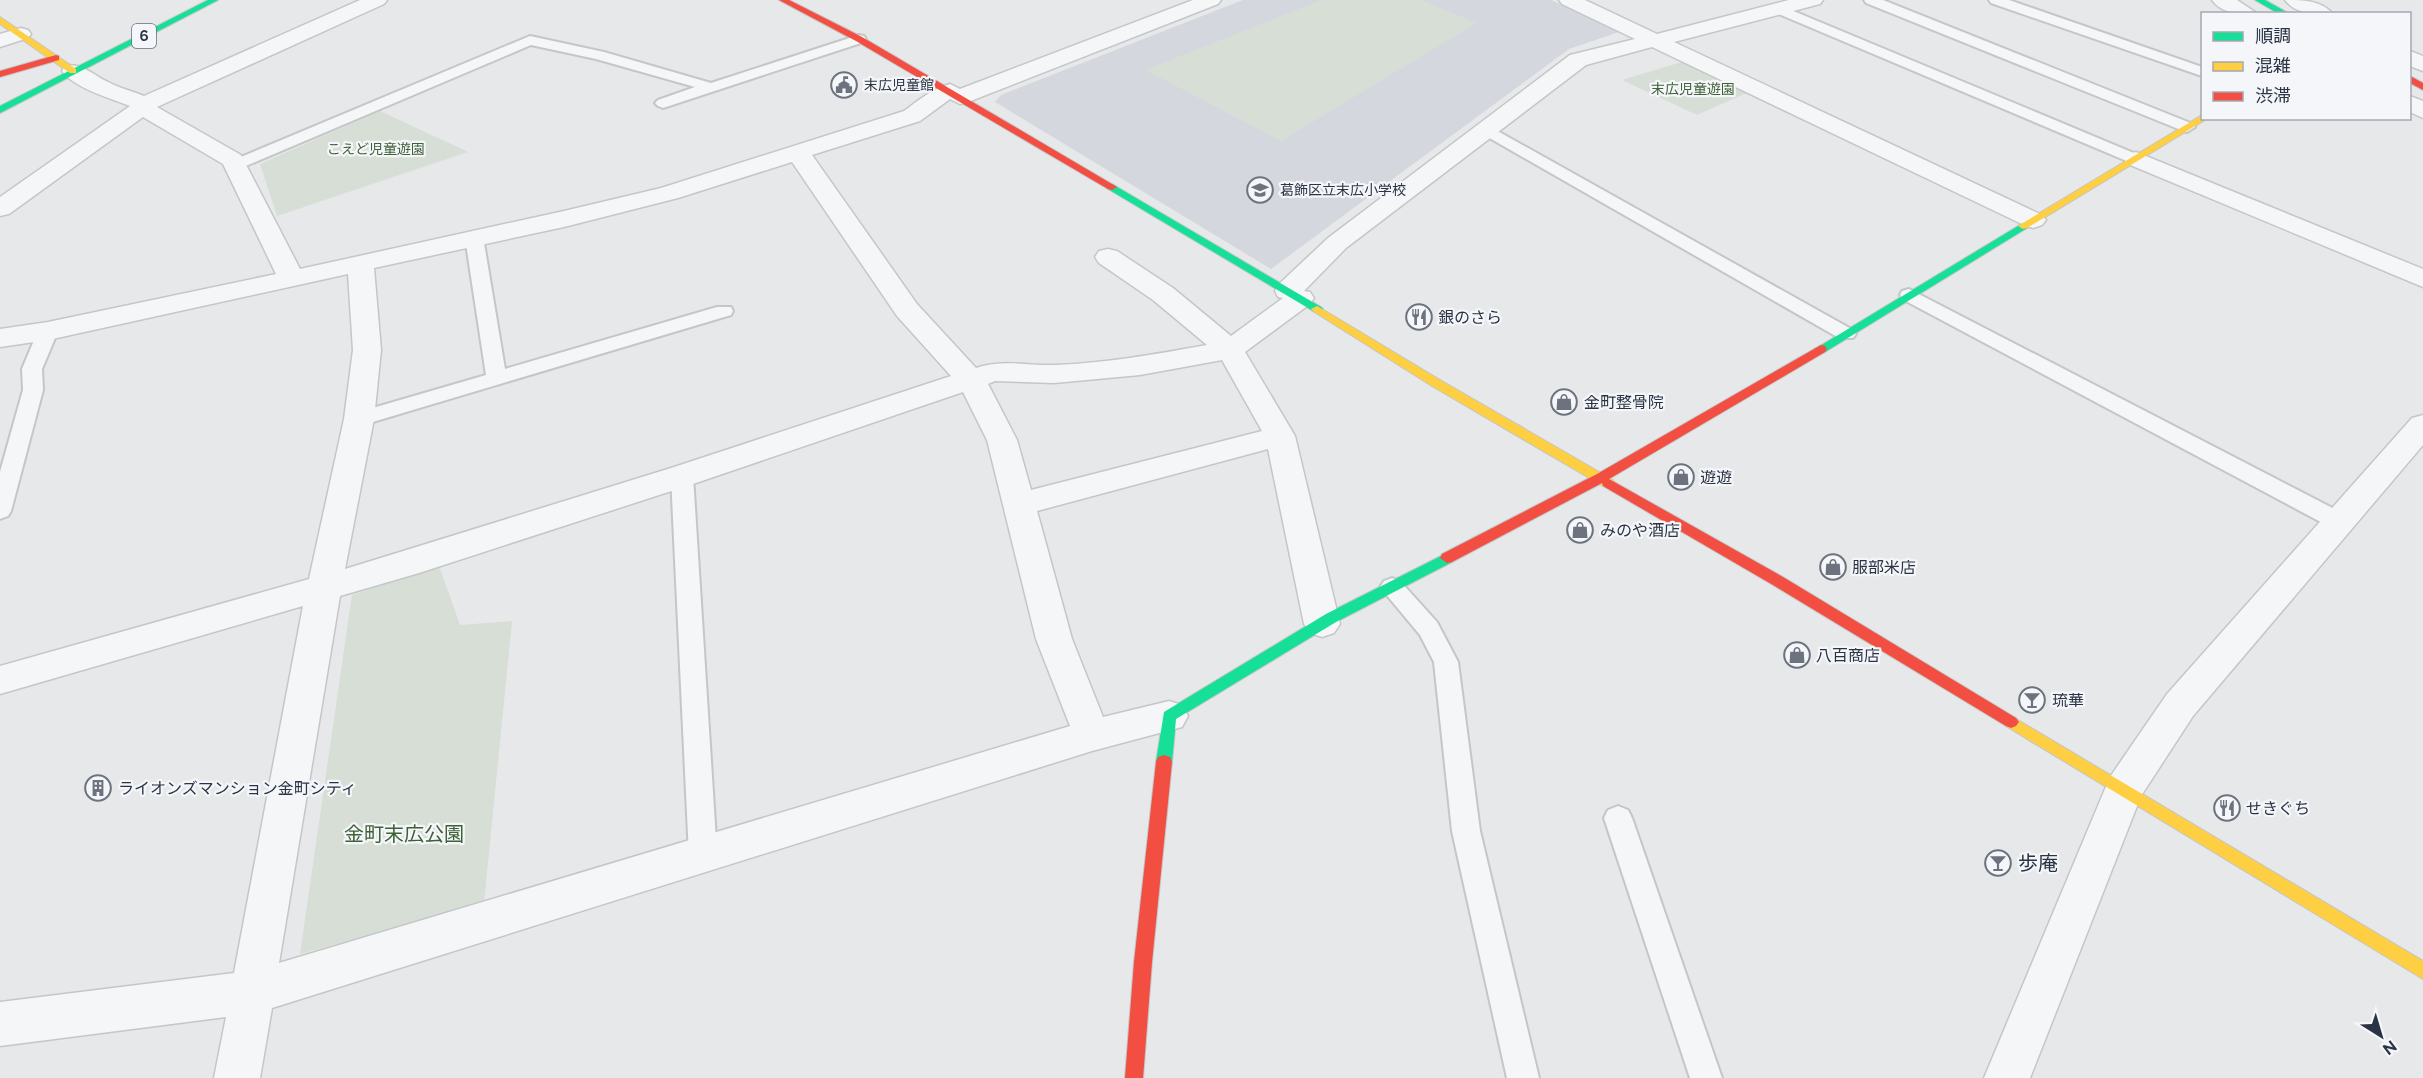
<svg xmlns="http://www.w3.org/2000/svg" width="2423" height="1078" font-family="Raleway,'Noto Sans JP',sans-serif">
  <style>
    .built { fill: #d4d7dd }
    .green { fill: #d6ded6 }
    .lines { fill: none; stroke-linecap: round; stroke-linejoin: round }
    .lane-casing { stroke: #c4c6c8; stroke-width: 4 }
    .street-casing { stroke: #c4c6c8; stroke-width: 3 }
    .fast-casing { stroke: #c4c6c8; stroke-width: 2 }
    .slow-casing { stroke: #c4c6c8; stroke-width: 2 }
    .jam-casing { stroke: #c4c6c8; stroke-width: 2 }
    .lane { fill: #f5f6f7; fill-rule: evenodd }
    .street { fill: #f5f6f7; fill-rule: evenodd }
    .fast { fill: #16e098; fill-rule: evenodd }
    .slow { fill: #ffcf43; fill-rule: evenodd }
    .jam { fill: #f24e42; fill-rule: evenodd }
    .labels { text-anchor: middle; stroke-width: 4.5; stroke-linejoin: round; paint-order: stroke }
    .far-poi-label { font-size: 14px; fill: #2b3445; stroke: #f4f6f9; text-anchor: start }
    .far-park-label { font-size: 14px; fill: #3f6138; stroke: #f4f6f9 }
    .shield { fill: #f4f6f9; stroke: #676e7b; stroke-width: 1.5 }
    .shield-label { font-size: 15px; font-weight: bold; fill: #2b3445 }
    .poi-label { font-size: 16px; fill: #2b3445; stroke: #f4f6f9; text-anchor: start }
    .near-park-label { font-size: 20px; fill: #3f6138; stroke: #f4f6f9 }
    .near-poi-label { font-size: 20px; fill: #2b3445; stroke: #f4f6f9; text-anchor: start }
  </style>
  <rect width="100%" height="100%" fill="#e6e8ea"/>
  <path class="built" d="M1243,0H1551L1619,32L1569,49L1271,269L995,102L1001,95Z"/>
  <path class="green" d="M1321,0H1421L1477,23L1281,141L1145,70Z
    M1685,61L1751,91L1697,115L1622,80Z
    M380,111L468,152L277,216L260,164Z
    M439,566L460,625L512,621L484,903L300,954L352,595Z"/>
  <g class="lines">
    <g class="lane-casing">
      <path id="lane" d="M1864,0H1883L2193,124L2195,127L2187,132L2181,130L1866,3Z
        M1989,0H2009L2202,67V76L1991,3Z
        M1779,5L2141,156L2143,159L2141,162H2129L1774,12L1772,9Z
        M859,35L864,36L866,39L864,42L663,108L658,106L655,103L658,100L695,87L596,59L531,45L241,168H229L227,165L229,162L530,36L604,52L711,83Z
        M1485,124L1853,330L1856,334L1853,338H1839L1479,132L1477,129Z
        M474,232L480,233L483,237L505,369L717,307H731L733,311L731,315L366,424L359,426L352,424L349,419L352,414L486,375L465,237L468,233Z
        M1909,289L2348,516L2351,522L2348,528L2340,530L2332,528L1902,299L1900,295L1902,291Z
        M48,325L55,327L58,331L42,369L43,390L11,511L8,516L0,519V472L23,390L22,369L38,331L41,327Z
        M682,469L690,471L693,476L717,856L713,865L703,868L693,865L689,856L671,476L674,471Z
        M1392,578L1400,581L1437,622L1458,662L1480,831L1539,1078H1507L1452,831L1434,662L1420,635L1380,587L1384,581Z
        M1618,806L1628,810L1632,818L1722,1078H1690L1604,818L1608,810Z"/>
    </g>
    <g class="street-casing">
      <path id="street" d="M360,0H387L384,4L157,107L241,155L300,269L564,211L661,188L904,111C919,100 932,89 950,84L960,89L1193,0H1221L1218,4L968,102L960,104L950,99L920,121L812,155L917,304L976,368C1002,359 1028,366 1055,365C1106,363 1157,354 1207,345L1153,300L1099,263L1095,257L1099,251L1108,249L1117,251L1173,288L1231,336L1283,298L1278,297L1275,291L1278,285L1328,238L1570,55L1635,39L1562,4L1559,0H1585L1657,34L1789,0H1823L1820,4L1674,42L2042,215L2046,220L2042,225L2033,228L2024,225L1652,47L1586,65L1346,248L1304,291L1310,292L1314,298L1310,304L1245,352L1295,436L1340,624L1334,633L1322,637L1310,633L1304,624L1268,449L1037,511L1072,639L1103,717L1169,701L1182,705L1188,716L1182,727L1092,751L272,1008L260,1078H214L226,1017L0,1046V1002L234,973L303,606L0,694V666L309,579L344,419L353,350L348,274L48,340L0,347V329L48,322L276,274L223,164L143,117L9,214L0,216V197L130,106C110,98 74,88 62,71L65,66C82,62 94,76 108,82C119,88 132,91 144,96ZM792,162L897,316L951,376L671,468L345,569L374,419L381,350L374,268L564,227L678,198ZM1222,360L1262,431L1031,490L1017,440L988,384L995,381L1054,383L1140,375ZM963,392L987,440L1036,639L1070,726L279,963L340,596L419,573L693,484Z
        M2212,0H2237L2258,14C2241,14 2223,15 2212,0Z
        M2285,0C2302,0 2321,0 2333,14C2316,14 2296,15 2285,0Z
        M21,28L28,30L31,34L28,38L0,47V34Z
        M2410,51L2423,56V71L2410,66Z
        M2410,96L2423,101V118L2410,112Z
        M2136,152L2423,269V287L2128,164L2124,159L2128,154Z
        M2423,415V445L2193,716L2141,796L2030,1078H1984L2110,777L2167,694L2412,418Z"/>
    </g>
    <g class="fast-casing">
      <path id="fast" d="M208,0H218L0,113V106Z
        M2255,0H2265L2290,14H2279Z
        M1112,184L1321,307L1323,309L1317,312L1313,311L1108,189L1107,187Z
        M2023,223L2028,226L2027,228L1825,352L1821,353L1815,349Z
        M1447,553L1454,558L1452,562L1336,622L1176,719L1172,762L1170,767L1164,769L1158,767L1156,762L1164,712L1326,614Z"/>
    </g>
    <g class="slow-casing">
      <path id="slow" d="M0,17L76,69V73H70L0,24Z
        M2202,115L2205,120L2027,228L2023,229L2018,226Z
        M1317,306L1440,380L1613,480L1614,483L1613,486H1603L1432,386L1313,311L1311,309Z
        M2011,716L2423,961V979L2006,726L2003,722L2006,718Z"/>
    </g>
    <g class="jam-casing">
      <path id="jam" d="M779,0H789L862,37L1117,187L1112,190L1108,189L856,41Z
        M56,55L59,56V60L0,77V71Z
        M2410,76L2423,83V90L2410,83Z
        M1821,345L1825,346L1827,349L1825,352L1609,479L1783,577L2016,718L2019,722L2016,726L2011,728L2006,726L1773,585L1603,486L1602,483L1452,562L1447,563L1440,558L1442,554L1597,474Z
        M1164,755L1170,757L1172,762L1152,962L1143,1078H1125L1134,962L1156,762L1158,757Z"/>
    </g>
    <use href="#lane" class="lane"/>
    <use href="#street" class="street"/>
    <use href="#fast" class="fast"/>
    <use href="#slow" class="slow"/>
    <use href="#jam" class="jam"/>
  </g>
  <defs>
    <g id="civic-ring" transform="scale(1.35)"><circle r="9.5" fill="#f4f6f9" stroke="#6c737f" stroke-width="1.5"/><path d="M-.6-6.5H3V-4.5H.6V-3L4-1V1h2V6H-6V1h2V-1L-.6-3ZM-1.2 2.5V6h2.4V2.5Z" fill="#6c737f"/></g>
    <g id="school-ring" transform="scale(1.35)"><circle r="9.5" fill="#f4f6f9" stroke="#6c737f" stroke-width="1.5"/><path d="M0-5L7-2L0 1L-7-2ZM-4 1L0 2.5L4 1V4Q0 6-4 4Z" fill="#6c737f"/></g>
    <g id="restaurant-ring" transform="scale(1.35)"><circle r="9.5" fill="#f4f6f9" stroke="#6c737f" stroke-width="1.5"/><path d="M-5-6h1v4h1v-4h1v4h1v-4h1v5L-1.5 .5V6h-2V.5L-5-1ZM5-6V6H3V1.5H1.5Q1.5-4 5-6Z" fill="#6c737f"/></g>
    <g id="shop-ring" transform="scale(1.35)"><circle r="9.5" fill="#f4f6f9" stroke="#6c737f" stroke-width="1.5"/><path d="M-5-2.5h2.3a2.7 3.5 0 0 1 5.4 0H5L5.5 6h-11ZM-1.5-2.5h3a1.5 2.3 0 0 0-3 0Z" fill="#6c737f"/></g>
    <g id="bar-ring" transform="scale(1.35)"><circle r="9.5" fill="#f4f6f9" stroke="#6c737f" stroke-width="1.5"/><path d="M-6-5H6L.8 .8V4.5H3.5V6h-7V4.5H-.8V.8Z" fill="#6c737f"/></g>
    <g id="building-ring" transform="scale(1.35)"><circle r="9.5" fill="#f4f6f9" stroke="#6c737f" stroke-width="1.5"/><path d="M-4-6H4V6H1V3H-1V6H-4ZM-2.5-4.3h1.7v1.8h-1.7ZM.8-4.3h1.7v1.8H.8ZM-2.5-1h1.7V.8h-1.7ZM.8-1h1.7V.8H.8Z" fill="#6c737f"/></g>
  </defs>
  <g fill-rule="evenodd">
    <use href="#civic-ring" x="844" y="85"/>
    <use href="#school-ring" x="1260" y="190"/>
    <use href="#restaurant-ring" x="1419" y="317"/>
    <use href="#shop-ring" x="1564" y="402"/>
    <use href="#shop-ring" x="1681" y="477"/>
    <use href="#shop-ring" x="1580" y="530"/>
    <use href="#shop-ring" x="1833" y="567"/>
    <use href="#shop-ring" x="1797" y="655"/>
    <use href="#bar-ring" x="2032" y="700"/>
    <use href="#building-ring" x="98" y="788"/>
    <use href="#restaurant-ring" x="2227" y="808"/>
    <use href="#bar-ring" x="1998" y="863"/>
  </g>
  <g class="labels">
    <g class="far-poi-label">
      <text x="864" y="90">末広児童館</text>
      <text x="1280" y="195">葛飾区立末広小学校</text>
    </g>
    <g class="far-park-label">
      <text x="1693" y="94">末広児童遊園</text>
      <text x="376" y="154">こえど児童遊園</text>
    </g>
    <rect class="shield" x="132" y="24" width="24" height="24" rx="4.5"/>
    <g class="shield-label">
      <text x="144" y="41">6</text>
    </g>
    <g class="poi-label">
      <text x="1438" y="323">銀のさら</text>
      <text x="1584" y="408">金町整骨院</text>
      <text x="1700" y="483">遊遊</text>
      <text x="1600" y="536">みのや酒店</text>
      <text x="1852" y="573">服部米店</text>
      <text x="1816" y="661">八百商店</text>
      <text x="2052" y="706">琉華</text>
      <text x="118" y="794">ライオンズマンション金町シティ</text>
      <text x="2246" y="814">せきぐち</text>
    </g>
    <g class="near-park-label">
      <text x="404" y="841">金町末広公園</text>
    </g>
    <g class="near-poi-label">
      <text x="2018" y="870">歩庵</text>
    </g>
  </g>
  <rect x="2201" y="12" width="210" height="108" fill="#f4f6f9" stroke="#a4a8b1" stroke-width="1.5"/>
  <rect x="2213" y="32" width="30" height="9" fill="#16e098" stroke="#a4a8b1" stroke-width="1.5"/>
  <text x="2255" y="42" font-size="18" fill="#2b3445">順調</text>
  <rect x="2213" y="62" width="30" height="9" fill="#ffcf43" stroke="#a4a8b1" stroke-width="1.5"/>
  <text x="2255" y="72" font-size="18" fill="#2b3445">混雑</text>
  <rect x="2213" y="92" width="30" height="9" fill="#f24e42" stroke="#a4a8b1" stroke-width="1.5"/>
  <text x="2255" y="102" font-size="18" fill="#2b3445">渋滞</text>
  <g transform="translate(2381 1036) rotate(143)" stroke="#f4f6f9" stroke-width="4.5" paint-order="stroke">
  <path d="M0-4.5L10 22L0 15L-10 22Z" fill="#2b3445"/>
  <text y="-9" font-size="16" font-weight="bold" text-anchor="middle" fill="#2b3445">N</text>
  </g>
</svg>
